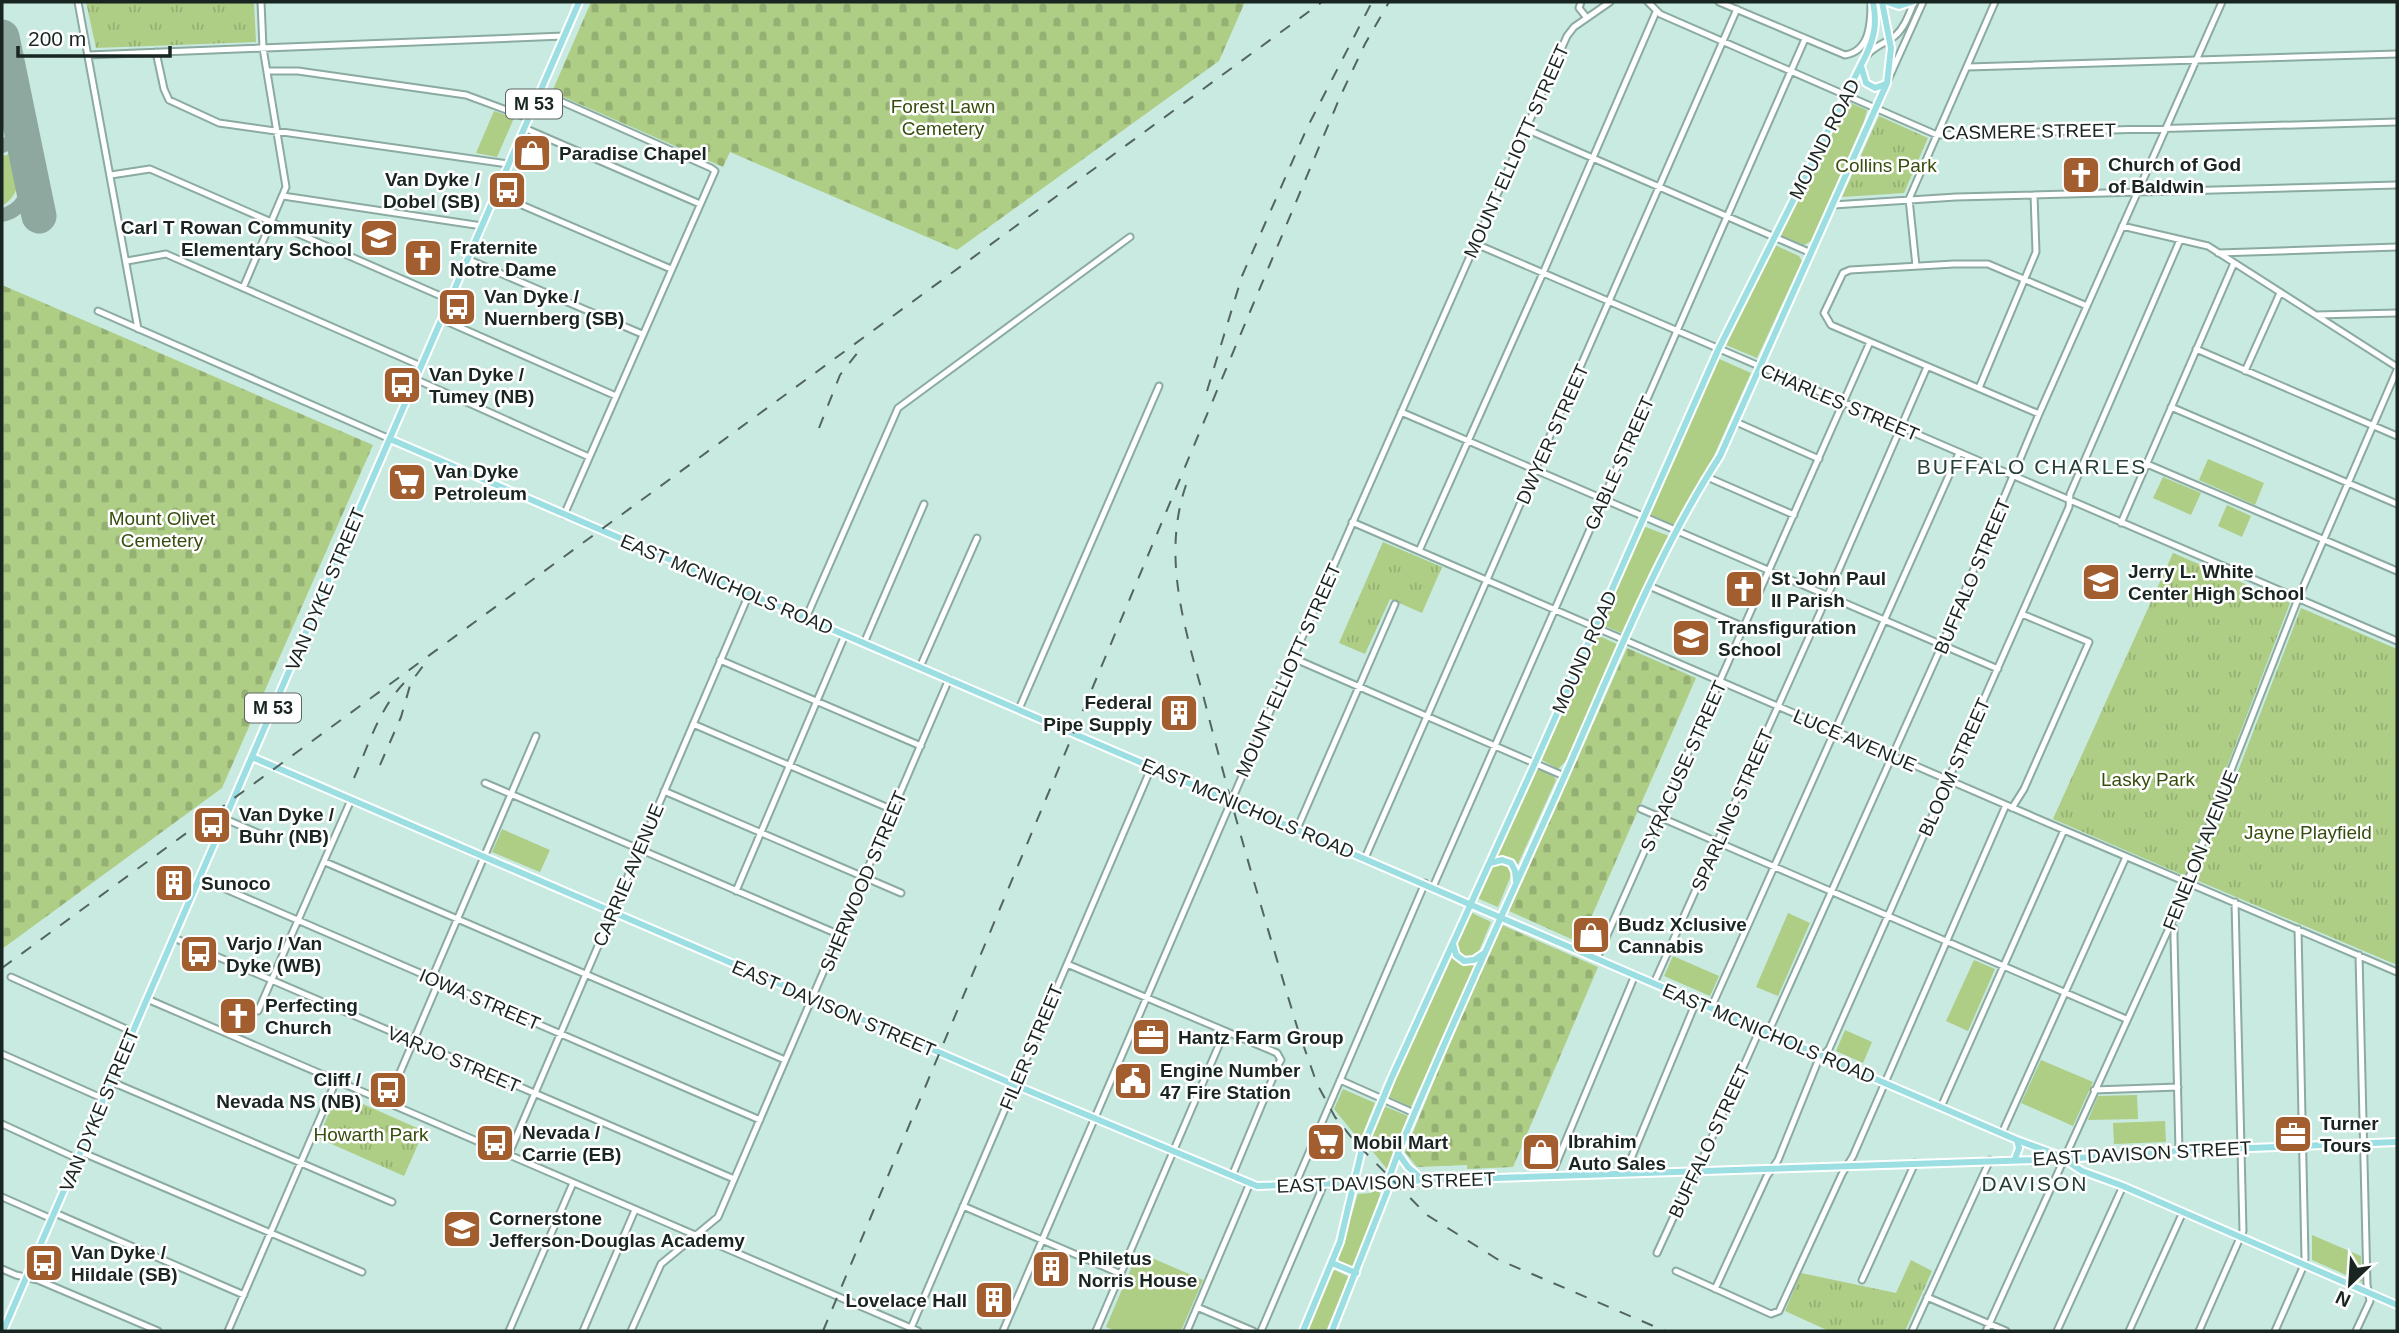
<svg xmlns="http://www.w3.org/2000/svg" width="2399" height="1333" font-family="Helvetica,sans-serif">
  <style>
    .grass { fill: #aecd85 }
    .cemetery { fill: url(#cemetery-stones) }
    .park { fill: url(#park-tufts) }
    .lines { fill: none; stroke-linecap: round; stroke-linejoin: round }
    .taxiway { stroke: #8ea8a0; stroke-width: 14 }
    .runway { stroke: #8ea8a0; stroke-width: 35 }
    .minor-casing { stroke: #8baaa2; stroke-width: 9 }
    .major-casing { stroke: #fff; stroke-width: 10 }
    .minor { stroke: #fff; stroke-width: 5 }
    .major { stroke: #9bdfe3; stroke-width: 6 }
    .rail { stroke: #526560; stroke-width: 2; stroke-dasharray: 12 12; stroke-linecap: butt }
    .labels { text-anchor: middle; stroke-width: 5; stroke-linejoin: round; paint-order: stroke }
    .shield { fill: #fff; stroke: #5e6664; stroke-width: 2 }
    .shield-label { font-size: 18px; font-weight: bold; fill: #192521 }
    .park-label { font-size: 19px; fill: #374d0d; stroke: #fff }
    .street-label { font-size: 19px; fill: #192521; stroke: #fff }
    .poi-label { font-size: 19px; font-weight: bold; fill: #192521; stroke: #fff; text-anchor: start }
    .neighbourhood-label { font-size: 21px; letter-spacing: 2px; fill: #254039; stroke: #fff }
  </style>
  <defs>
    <pattern id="cemetery-stones" width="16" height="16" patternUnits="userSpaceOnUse" patternTransform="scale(1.75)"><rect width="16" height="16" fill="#aecd85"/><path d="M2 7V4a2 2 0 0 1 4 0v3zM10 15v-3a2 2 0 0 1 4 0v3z" fill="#95b073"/></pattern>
    <pattern id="park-tufts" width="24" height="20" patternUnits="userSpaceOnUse" patternTransform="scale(1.75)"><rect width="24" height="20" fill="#aecd85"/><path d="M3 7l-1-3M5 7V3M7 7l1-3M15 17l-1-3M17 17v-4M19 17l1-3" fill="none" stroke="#95b073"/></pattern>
  </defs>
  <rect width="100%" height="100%" fill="#c9eae1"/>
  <path class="grass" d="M1846,101L1867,110L1864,121L1811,241L1804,245L1782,236V231Z
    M494,111L514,118L497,157L476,153Z
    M14,153C19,175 23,193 2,206V156Z
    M1775,245L1799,256L1802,261L1757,358L1726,345Z
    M1717,358L1751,373L1712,460L1674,525L1649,514Z
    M2208,459L2264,483L2255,505L2199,480Z
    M2163,477L2201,493L2191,515L2153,498Z
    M2227,505L2251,516L2242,537L2218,526Z
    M1643,526L1669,536L1668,540L1624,634L1600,624Z
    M1595,634L1619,645L1566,761L1558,769L1540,759Z
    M1535,768L1553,775L1556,780L1518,864H1516L1506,856L1494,857Z
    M502,829L550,850L540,872L492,852Z
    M1501,862L1507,864L1512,873L1498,907L1477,898L1490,866Z
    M1470,912L1491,922L1479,951L1468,958L1463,956L1455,946Z
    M1788,913L1810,923L1778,996L1756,987Z
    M1452,955L1466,964L1474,963L1476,966L1411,1107L1389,1097L1396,1075L1437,983Z
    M1673,956L1719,976L1710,996L1664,976Z
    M1974,960L1995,969L1968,1031L1946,1021Z
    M1845,1030L1872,1042L1863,1063L1836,1051Z
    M2041,1060L2093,1082L2073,1126L2021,1103Z
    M1343,1089L1375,1103L1360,1141L1334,1109Z
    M2137,1095L2138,1119L2088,1120L2098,1096Z
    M1384,1106L1408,1116L1387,1169L1368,1146Z
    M2165,1121L2166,1142L2114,1144L2113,1123Z
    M1372,1191H1379L1380,1195L1355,1264L1351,1266L1339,1261L1338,1258L1358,1194L1372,1193Z
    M2312,1235L2361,1256L2362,1282L2312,1260Z
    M1138,1252L1203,1280L1181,1331H1115L1106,1327Z
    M1335,1270L1349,1277L1326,1331H1307L1332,1272Z"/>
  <path class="cemetery" d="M591,2H1245L1219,61L957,250L730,152L723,167L552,92Z
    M2,285L373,445L222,788L2,949Z
    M1627,648L1696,678L1580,943L1509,911Z
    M1502,925L1598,967L1513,1167L1467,1169V1165L1417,1167L1405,1152L1445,1054Z"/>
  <path class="park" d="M86,2H254L256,42L96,48Z
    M1879,116L1928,138L1904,193L1842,197Z
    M1383,542L1442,567L1422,613L1390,599L1365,654L1339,643Z
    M2173,553L2290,603L2185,876L2053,819Z
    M2301,608L2397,649V965L2196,880Z
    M338,1093L424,1131L404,1176L318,1138Z
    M1911,1260L1932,1271L1905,1331H1829L1785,1311L1801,1273L1896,1293Z"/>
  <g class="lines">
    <path class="taxiway" d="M2,146L16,140L20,126
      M2,215C22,211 31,192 30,172"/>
    <path class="runway" d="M2,37L39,216"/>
    <g class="minor-casing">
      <path id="minor" d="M78,2L138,329
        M1581,2L1579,8L1587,18
        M1648,2L1660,14L1937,135L2397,122
        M1719,2L1845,55C1870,51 1871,23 1871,2
        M156,52L164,89L169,100L219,123L508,164
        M88,55L564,36
        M1867,55C1876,45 1886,43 1895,36C1905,27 1909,14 1914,2
        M1968,67L2397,54
        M268,71H298L466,95L528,118
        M1888,80L1923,2
        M540,92L711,168L715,171L564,515
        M524,128L700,204
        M1526,129L1811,253
        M111,175L150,169L450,300
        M496,194L671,269
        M283,196L482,226
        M1833,205L1956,197L2397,185
        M2122,226L2208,246L2397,367
        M1476,244L2397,641
        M2218,253L2397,247
        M467,259L642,334
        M127,261L166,254L421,366
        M1916,266L1909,199L1995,2
        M243,288L286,187L263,48L261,2
        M98,311L390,439
        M2316,315L2397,313
        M441,319L616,396
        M2196,349L2397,436
        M2245,371L2280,293
        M415,379L589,457
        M1979,388L2036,252L2034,195
        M2171,407L2397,504
        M1401,412L1998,669
        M2039,414L1831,325L1824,313L1843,273L1850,270L1954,264H1988L2087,306
        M1736,422L1819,459
        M2147,464L2397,571
        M1707,477L1794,515
        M1352,522L2064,830L2397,972
        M2121,523L2234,263
        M1419,551L1543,273L1656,12
        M1649,586L1744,627
        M806,618L898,408L1130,237
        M864,643L924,504
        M1293,658L1564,776
        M720,660L921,746
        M920,667L977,538
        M1019,709L1159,386
        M693,724L893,810
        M485,783L840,935
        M664,791L901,893
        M2012,808L2024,789L2089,642L2022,614
        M1641,809L2126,1019
        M225,819L272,839
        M1297,829L1395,604
        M1365,858L1737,9
        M325,862L785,1060
        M200,878L760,1120
        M1433,887L1805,39
        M736,891L845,635
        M2170,926L2174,928V937L2179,1151
        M174,938L734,1179
        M1597,958L1870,342
        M1067,964L1277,1053L1281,1060L1279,1063L1232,1176
        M11,977L133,1032
        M432,978L536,736
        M1654,983L1827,597L1927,367
        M147,999L918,1331
        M1711,1008L1959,453
        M258,1011L351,800
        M1768,1033L1942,645L2039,414L2222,2
        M2,1054L104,1099
        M1340,1080L1414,1113
        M112,1082L392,1202
        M2094,1090L2178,1087
        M387,1103L439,981
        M1941,1107L2064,830
        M2,1124L78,1159
        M2002,1133L2126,857
        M81,1152L362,1272
        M508,1156L749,594
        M1625,1173L1696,1002
        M1551,1176L1635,975
        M1295,1185L1425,883
        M2,1197L52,1219
        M963,1206L1121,1274
        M55,1213L244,1295
        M1657,1253L1691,1179L1697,1171L1760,1029
        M2,1269L16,1275L38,1280L158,1331
        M1676,1271L1771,1314L1779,1311L1842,1174L1853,1156L2006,805
        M1862,1280L1915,1163
        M1715,1289L1767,1176L1778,1160L1818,1061L1829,1049L2069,507L2070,494L2180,240
        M1927,1297L2006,1331
        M1197,1307L1253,1331
        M911,1328L1152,766
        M228,1331L336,1081
        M509,1331L573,1183
        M583,1331L635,1210
        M631,1331L661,1264L718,1217L949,679
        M1003,1331L1293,658L1567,36L1574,27L1610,2
        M1096,1331L1225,1031
        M1187,1331L1250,1183
        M1261,1331L1324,1184
        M1912,1331L1990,1160
        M1986,1331L2170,926L2298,599L2397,370
        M2057,1331L2123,1186
        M2129,1331L2183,1212
        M2199,1331L2243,1231L2235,902
        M2275,1331L2304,1265L2305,1258L2298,929
        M2356,1331L2370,1301L2367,1285L2359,955"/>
    </g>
    <g class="major-casing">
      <path id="major" d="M1887,2L1899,6L1912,2
        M1861,66L1866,83L1875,88L1886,84
        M390,439L2017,1140L2058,1155L2082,1171L2123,1186L2397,1305
        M252,757L1015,1085L1257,1186L2064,1159L2179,1151L2397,1142
        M1490,863L1502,860L1511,863L1515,871L1516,881
        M1453,944L1456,955L1464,961L1474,960L1483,954
        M1398,1153L1408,1167L1423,1180
        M2015,1159L2019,1148L2017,1140
        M1332,1263L1356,1273
        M3,1331L579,2
        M1303,1331L1340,1242L1362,1149L1391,1079L1535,763L1718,350L1866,55C1875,36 1877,22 1873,2
        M1332,1331L1387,1192L1389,1178L1398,1153C1450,1026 1509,901 1565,775C1613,667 1656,555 1720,456L1887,83L1891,48L1882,2"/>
    </g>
    <use href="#minor" class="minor"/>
    <use href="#major" class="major"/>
    <path class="rail" d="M1207,391L1242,276L1307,128L1372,2
      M819,428L840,375L862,347
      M1186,485C1159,564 1190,642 1209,718C1236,823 1267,927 1298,1030L1317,1084L1335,1117L1356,1143L1427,1215L1497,1259L1665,1331
      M380,765L401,717L411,682L423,666
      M354,778C369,744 380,706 407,680
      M2,968L1322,2
      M823,1331L1340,97L1365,44L1389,2"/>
  </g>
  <defs>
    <g id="shop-square" transform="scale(2.0125)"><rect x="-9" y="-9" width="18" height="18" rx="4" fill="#a25e2f" stroke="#fff"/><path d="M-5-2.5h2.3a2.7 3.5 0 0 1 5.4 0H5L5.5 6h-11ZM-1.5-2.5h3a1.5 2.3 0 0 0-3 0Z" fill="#fff"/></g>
    <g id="church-square" transform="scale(2.0125)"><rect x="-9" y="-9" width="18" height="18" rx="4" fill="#a25e2f" stroke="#fff"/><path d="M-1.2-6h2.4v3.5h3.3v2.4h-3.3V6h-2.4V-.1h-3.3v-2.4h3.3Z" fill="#fff"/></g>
    <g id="bus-square" transform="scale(2.0125)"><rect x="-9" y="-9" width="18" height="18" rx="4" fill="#a25e2f" stroke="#fff"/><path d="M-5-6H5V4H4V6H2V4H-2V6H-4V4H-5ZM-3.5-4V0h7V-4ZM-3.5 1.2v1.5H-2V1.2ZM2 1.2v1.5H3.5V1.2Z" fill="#fff"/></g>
    <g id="school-square" transform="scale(2.0125)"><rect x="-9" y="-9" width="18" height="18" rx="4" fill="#a25e2f" stroke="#fff"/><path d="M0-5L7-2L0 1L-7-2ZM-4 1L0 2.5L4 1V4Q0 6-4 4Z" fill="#fff"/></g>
    <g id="supermarket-square" transform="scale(2.0125)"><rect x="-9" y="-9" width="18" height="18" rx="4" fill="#a25e2f" stroke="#fff"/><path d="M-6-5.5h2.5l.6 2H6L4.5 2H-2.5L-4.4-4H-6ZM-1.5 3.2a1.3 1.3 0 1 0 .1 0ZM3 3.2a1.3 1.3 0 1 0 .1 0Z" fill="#fff"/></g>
    <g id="building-square" transform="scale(2.0125)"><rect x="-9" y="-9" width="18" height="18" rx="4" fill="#a25e2f" stroke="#fff"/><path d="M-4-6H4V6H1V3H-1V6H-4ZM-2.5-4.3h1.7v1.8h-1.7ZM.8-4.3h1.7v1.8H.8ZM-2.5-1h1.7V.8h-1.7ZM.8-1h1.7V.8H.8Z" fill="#fff"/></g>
    <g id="office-square" transform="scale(2.0125)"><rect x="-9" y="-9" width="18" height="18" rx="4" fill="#a25e2f" stroke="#fff"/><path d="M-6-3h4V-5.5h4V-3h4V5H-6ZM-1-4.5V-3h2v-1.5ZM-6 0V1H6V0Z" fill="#fff"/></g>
    <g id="civic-square" transform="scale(2.0125)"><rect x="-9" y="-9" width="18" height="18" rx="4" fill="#a25e2f" stroke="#fff"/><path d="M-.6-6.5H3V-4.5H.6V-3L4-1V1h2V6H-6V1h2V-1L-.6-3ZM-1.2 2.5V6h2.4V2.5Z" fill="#fff"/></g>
  </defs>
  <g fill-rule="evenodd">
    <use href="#shop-square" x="532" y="153"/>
    <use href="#church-square" x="2081" y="175"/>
    <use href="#bus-square" x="507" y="190"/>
    <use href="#school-square" x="379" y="238"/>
    <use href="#church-square" x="423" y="258"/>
    <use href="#bus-square" x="457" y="307"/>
    <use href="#bus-square" x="402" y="385"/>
    <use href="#supermarket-square" x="407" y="482"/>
    <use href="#school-square" x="2101" y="582"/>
    <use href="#church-square" x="1744" y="589"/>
    <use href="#school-square" x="1691" y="638"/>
    <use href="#building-square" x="1179" y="713"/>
    <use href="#bus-square" x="212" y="825"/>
    <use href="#building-square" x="174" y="883"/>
    <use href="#shop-square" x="1591" y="935"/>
    <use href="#bus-square" x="199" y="954"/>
    <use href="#church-square" x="238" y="1016"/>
    <use href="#office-square" x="1151" y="1037"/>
    <use href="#civic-square" x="1133" y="1081"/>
    <use href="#bus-square" x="388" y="1090"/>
    <use href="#office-square" x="2293" y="1134"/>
    <use href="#supermarket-square" x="1326" y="1142"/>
    <use href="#bus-square" x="495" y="1143"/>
    <use href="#shop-square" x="1541" y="1152"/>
    <use href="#school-square" x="462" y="1229"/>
    <use href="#bus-square" x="44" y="1263"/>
    <use href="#building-square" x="1051" y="1269"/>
    <use href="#building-square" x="994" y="1300"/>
  </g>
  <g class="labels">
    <g class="shield">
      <rect x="506" y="89.5" width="56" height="29" rx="5"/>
      <rect x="245" y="693.5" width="56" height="29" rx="5"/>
    </g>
    <g class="shield-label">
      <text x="534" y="110">M 53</text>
      <text x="273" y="714">M 53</text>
    </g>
    <g class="park-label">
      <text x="943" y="113">Forest Lawn<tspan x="943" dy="22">Cemetery</tspan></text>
      <text x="1886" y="172">Collins Park</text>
      <text x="162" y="525">Mount Olivet<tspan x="162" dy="22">Cemetery</tspan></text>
      <text x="2148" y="786">Lasky Park</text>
      <text x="2308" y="839">Jayne Playfield</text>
      <text x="371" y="1141">Howarth Park</text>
    </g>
    <g class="street-label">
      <text transform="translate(2029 131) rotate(-1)" y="7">CASMERE STREET</text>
      <text transform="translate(1824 139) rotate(-63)" y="7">MOUND ROAD</text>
      <text transform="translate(1516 151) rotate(-66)" y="7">MOUNT ELLIOTT STREET</text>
      <text transform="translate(1840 402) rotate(23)" y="7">CHARLES STREET</text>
      <text transform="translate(1552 434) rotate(-66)" y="7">DWYER STREET</text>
      <text transform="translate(1619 463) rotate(-66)" y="7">GABLE STREET</text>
      <text transform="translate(1972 576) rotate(-67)" y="7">BUFFALO STREET</text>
      <text transform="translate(727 584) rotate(23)" y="7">EAST MCNICHOLS ROAD</text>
      <text transform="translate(325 589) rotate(-67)" y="7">VAN DYKE STREET</text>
      <text transform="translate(1584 652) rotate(-66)" y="7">MOUND ROAD</text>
      <text transform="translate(1288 670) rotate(-66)" y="7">MOUNT ELLIOTT STREET</text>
      <text transform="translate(1855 740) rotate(23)" y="7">LUCE AVENUE</text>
      <text transform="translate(1683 766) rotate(-66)" y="7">SYRACUSE STREET</text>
      <text transform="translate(1954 767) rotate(-66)" y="7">BLOOM STREET</text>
      <text transform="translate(1248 808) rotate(23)" y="7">EAST MCNICHOLS ROAD</text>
      <text transform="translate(1732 810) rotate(-66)" y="7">SPARLING STREET</text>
      <text transform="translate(2200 850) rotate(-68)" y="7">FENELON AVENUE</text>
      <text transform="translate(628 875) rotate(-67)" y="7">CARRIE AVENUE</text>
      <text transform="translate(863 881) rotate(-67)" y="7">SHERWOOD STREET</text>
      <text transform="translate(480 999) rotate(23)" y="7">IOWA STREET</text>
      <text transform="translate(834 1008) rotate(23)" y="7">EAST DAVISON STREET</text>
      <text transform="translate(1769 1033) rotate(23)" y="7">EAST MCNICHOLS ROAD</text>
      <text transform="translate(1031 1047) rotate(-67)" y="7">FILER STREET</text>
      <text transform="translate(454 1059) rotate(23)" y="7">VARJO STREET</text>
      <text transform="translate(99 1110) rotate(-67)" y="7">VAN DYKE STREET</text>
      <text transform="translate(1709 1141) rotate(-65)" y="7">BUFFALO STREET</text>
      <text transform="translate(2142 1153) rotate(-3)" y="7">EAST DAVISON STREET</text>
      <text transform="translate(1386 1182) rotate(-2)" y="7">EAST DAVISON STREET</text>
    </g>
    <g class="poi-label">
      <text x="559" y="160">Paradise Chapel</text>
      <text x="2108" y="171">Church of God<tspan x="2108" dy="22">of Baldwin</tspan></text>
      <text x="480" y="186" text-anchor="end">Van Dyke /<tspan x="480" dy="22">Dobel (SB)</tspan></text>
      <text x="352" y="234" text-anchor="end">Carl T Rowan Community<tspan x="352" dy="22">Elementary School</tspan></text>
      <text x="450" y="254">Fraternite<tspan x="450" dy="22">Notre Dame</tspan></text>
      <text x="484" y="303">Van Dyke /<tspan x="484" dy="22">Nuernberg (SB)</tspan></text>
      <text x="429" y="381">Van Dyke /<tspan x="429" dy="22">Tumey (NB)</tspan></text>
      <text x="434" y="478">Van Dyke<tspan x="434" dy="22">Petroleum</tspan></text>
      <text x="2128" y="578">Jerry L. White<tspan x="2128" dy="22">Center High School</tspan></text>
      <text x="1771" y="585">St John Paul<tspan x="1771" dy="22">II Parish</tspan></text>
      <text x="1718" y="634">Transfiguration<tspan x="1718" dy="22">School</tspan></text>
      <text x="1152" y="709" text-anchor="end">Federal<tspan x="1152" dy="22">Pipe Supply</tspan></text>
      <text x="239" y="821">Van Dyke /<tspan x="239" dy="22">Buhr (NB)</tspan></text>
      <text x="201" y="890">Sunoco</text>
      <text x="1618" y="931">Budz Xclusive<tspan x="1618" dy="22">Cannabis</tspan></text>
      <text x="226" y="950">Varjo / Van<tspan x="226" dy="22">Dyke (WB)</tspan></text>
      <text x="265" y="1012">Perfecting<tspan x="265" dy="22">Church</tspan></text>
      <text x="1178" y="1044">Hantz Farm Group</text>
      <text x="1160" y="1077">Engine Number<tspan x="1160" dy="22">47 Fire Station</tspan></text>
      <text x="361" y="1086" text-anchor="end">Cliff /<tspan x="361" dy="22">Nevada NS (NB)</tspan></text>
      <text x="2320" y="1130">Turner<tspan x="2320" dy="22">Tours</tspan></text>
      <text x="522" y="1139">Nevada /<tspan x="522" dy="22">Carrie (EB)</tspan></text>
      <text x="1568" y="1148">Ibrahim<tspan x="1568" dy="22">Auto Sales</tspan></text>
      <text x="1353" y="1149">Mobil Mart</text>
      <text x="489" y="1225">Cornerstone<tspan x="489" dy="22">Jefferson-Douglas Academy</tspan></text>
      <text x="71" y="1259">Van Dyke /<tspan x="71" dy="22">Hildale (SB)</tspan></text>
      <text x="1078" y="1265">Philetus<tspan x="1078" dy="22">Norris House</tspan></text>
      <text x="967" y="1307" text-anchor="end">Lovelace Hall</text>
    </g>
    <g class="neighbourhood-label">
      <text x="2032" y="474">BUFFALO CHARLES</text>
      <text x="2035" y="1191">DAVISON</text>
    </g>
  </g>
  <rect width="2399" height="1333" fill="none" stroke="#192521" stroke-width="7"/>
  <g transform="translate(2350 1284) rotate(205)" stroke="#ffffff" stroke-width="5" paint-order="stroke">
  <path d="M0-5L12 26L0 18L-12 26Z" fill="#192521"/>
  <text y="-10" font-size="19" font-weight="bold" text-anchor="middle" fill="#192521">N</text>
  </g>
  <path d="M18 46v10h152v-10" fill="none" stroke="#192521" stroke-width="3.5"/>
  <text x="28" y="46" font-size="21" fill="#192521" stroke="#ffffff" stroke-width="5" paint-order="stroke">200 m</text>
</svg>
